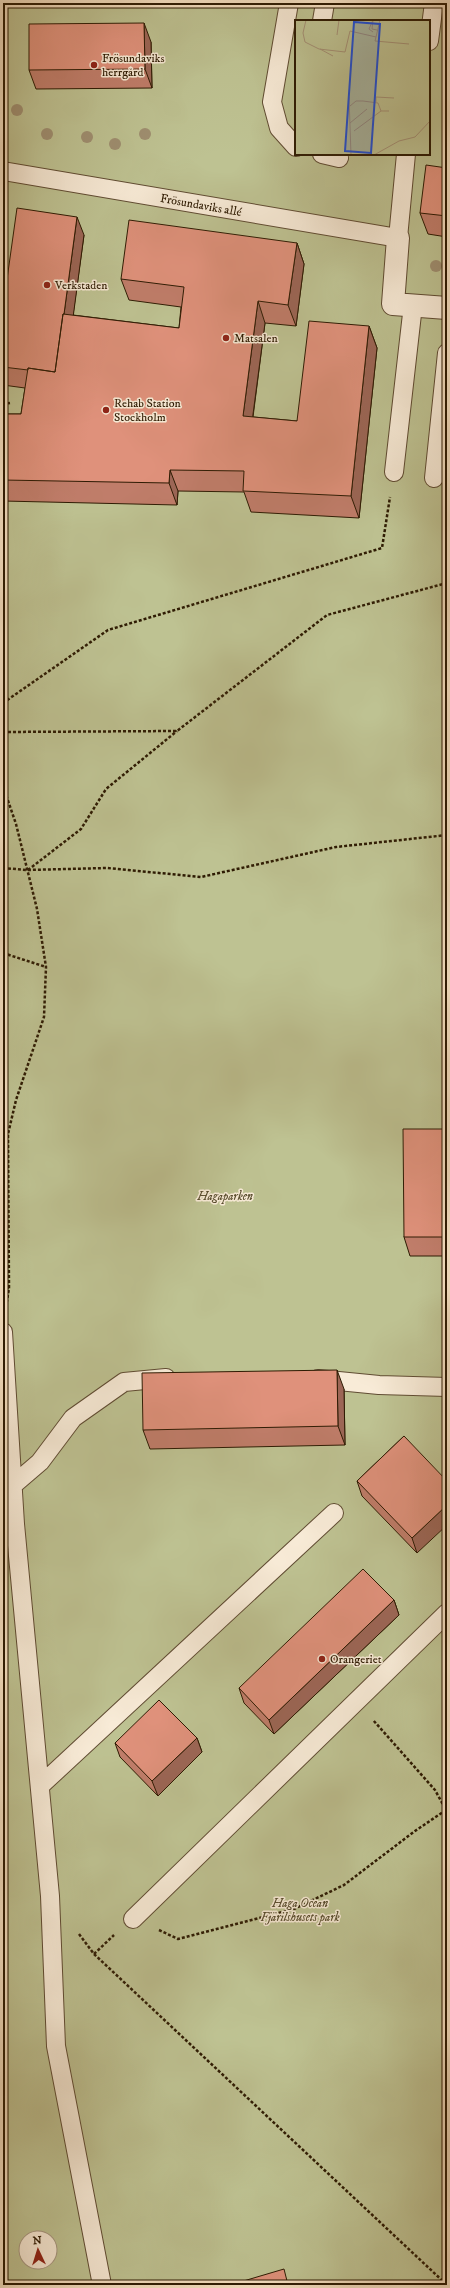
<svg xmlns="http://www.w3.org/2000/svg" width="450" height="2288" font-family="'IM FELL DW Pica',serif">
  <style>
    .green { fill: #bec292; stroke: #766e4a; fill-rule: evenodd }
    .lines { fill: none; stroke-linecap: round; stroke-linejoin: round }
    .service-casing { stroke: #604c33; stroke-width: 20 }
    .minor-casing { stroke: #604c33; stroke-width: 24 }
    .path { stroke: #2e1b03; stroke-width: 2.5; stroke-dasharray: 3 2; stroke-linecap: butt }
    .service { stroke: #f8ebd7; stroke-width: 18 }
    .minor { stroke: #f8ebd7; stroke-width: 22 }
    .tree { fill: #9f8f71 }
    .wall { fill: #c07d6a; stroke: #2e1b03 }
    .shaded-wall { fill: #9c6656; stroke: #2e1b03 }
    .building { fill: #df917b; stroke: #2e1b03 }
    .poi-dot { fill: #8f2418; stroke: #f8ebd7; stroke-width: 1.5 }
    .labels { text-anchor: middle; stroke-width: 3; stroke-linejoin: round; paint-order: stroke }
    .poi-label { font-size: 12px; fill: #2e1b03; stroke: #f8ebd7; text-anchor: start }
    .street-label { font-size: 12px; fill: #2e1b03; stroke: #f8ebd7 }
    .park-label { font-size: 12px; font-style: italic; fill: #594d2e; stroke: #f8ebd7 }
    .inset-road { fill: none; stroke: #a59176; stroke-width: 1 }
    .view { fill: #1d4ed8; fill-opacity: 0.15; stroke: #1d4ed8; stroke-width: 2 }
    .inset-edge { fill: none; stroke: #2e1b03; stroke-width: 2 }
  </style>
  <rect width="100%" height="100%" fill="#f5e0c2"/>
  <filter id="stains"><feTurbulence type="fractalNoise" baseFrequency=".005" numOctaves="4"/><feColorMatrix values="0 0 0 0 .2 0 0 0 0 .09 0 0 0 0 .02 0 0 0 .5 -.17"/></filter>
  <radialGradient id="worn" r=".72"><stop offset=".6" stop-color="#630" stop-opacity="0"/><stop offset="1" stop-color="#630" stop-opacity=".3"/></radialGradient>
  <path class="green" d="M3,3H447V2285H3ZM296,21H429V154H296ZM26,2238H50V2262H26Z"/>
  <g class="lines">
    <g class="service-casing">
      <path id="service" d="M289,3L272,102L279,128L296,147
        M322,21L325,3
        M429,41L434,3
        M322,154L339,158
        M3,171L398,238L406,154
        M394,472L413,305
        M434,478L447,353
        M3,1332L15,1524L50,1896L56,2046L102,2285
        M318,1379L379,1385L447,1387
        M12,1486L40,1462L73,1418L124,1382L166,1378
        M41,1785L334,1513
        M133,1919L447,1613"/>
    </g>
    <g class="minor-casing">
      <path id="minor" d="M398,238L393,304L447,308"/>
    </g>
    <path class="path" d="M3,404L10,403
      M3,703L108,630L382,548L390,497
      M3,732L177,731L327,615L447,583
      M3,786L16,824L37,909L46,967L44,1017L16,1100L8,1134L9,1288L6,1307
      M3,868L27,870L107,868L201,877L336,847L447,835
      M28,870L81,829L106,789L177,731
      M3,953L46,967
      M3,1285L9,1288
      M447,1809V1856
      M159,1930L178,1939L294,1909L344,1885L415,1831L446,1810L435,1790L373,1720
      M79,1934L94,1954L447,2285
      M94,1954L114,1935"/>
    <use href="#service" class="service"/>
    <use href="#minor" class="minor"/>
  </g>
  <g class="tree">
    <circle cx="17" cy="110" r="6"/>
    <circle cx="47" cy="134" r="6"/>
    <circle cx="145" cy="134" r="6"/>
    <circle cx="87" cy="137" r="6"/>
    <circle cx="115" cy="144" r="6"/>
    <circle cx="436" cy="266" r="6"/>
  </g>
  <path class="wall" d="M151,42L152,88L36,89L29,70Z
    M447,168V237L428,234L420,213Z
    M84,235L73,315L179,328L181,307L129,300L121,279L297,243L304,264L296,326L265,323L253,417L297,421L369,326L377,348L359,518L251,512L244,492L178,491L177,505L3,501V414H21L25,388L3,385V308Z
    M447,1129V1256H410L404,1237Z
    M344,1389L345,1445L150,1449L143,1430Z
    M404,1436L417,1553L362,1496L357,1481Z
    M394,1600L399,1615L274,1734L244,1703L239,1688Z
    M197,1738L202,1752L158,1796L120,1757L115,1743Z"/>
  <path class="shaded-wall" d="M144,23L151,42L152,88L145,69Z
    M77,217L84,235L63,393L56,374Z
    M297,243L304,264L296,326L288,305Z
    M258,301L265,323L250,437L243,416Z
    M369,326L377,348L359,518L351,496Z
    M170,470L178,491L177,505L169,483Z
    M337,1370L344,1389L345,1445L338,1426Z
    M447,1505V1525L417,1553L412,1538Z
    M394,1600L399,1615L274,1734L269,1720Z
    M197,1738L202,1752L158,1796L152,1781Z"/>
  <path class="building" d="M144,23L145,69L29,70V24Z
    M426,165L447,168V216L420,213Z
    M17,208L77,217L64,314H63L55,372L28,368V370L3,367V308Z
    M129,220L297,243L288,305L258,301L243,416L297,421L309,321L369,326L351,496L243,491L244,471L170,470L169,483L3,480V414H21L28,368L55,372L63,314L179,328L184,287L121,279Z
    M403,1129H447V1237H404Z
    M337,1370L338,1426L143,1430L142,1373Z
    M404,1436L447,1481V1505L412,1538L357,1481Z
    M363,1569L394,1600L269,1720L239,1688Z
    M159,1700L197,1738L152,1781L115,1743Z
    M284,2269L288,2285H230Z"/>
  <g class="poi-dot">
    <circle cx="94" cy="65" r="4"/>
    <circle cx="47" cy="285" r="4"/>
    <circle cx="226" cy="338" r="4"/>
    <circle cx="106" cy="410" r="4"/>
    <circle cx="322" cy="1659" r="4"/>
  </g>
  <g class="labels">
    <g class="poi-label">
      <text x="102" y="62">Frösundaviks<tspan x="102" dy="14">herrgård</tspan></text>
      <text x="55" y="289">Verkstaden</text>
      <text x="234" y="342">Matsalen</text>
      <text x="114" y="407">Rehab Station<tspan x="114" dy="14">Stockholm</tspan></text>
      <text x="330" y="1663">Orangeriet</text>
    </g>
    <g class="street-label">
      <text transform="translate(201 205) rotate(10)" y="4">Frösundaviks allé</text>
    </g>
    <g class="park-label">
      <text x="225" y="1200">Hagaparken</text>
      <text x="300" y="1907">Haga Ocean<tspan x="300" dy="14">Fjärilshusets park</tspan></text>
    </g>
  </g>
  <g transform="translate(295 20)">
    <rect width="135" height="135" fill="#f5e0c2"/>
    <path d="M0,0H135V135H0Z" fill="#bec292"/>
    <path class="inset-road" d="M11,0L8,13L10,22L24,29L50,32L55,11L81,17L85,0M78,0L77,9L82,10M78,12L74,9L78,0M42,15L44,0M81,17L80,21L114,24M25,29L38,36M54,77L56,135M81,82V77L99,78M55,86L61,81H68L83,83L86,91H94M55,103L72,89M59,111L86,91M79,135L104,121L120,117L135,101"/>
    <path class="view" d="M59,2L85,4L76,133L50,131Z"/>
    <rect width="135" height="135" class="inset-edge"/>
  </g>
  <rect width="450" height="2288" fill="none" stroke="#f5e0c2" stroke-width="16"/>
  <rect x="4" y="4" width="442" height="2280" fill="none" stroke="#2e1b03" stroke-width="2"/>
  <rect x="8" y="8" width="434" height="2272" fill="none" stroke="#2e1b03"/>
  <g transform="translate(38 2250) rotate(356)"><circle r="19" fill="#f8ebd7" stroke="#a79882"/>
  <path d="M0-3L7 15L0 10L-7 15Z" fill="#8f2418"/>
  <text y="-6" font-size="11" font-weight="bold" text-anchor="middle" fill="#2e1b03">N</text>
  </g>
  <rect width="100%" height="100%" filter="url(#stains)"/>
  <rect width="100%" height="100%" fill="url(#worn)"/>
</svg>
